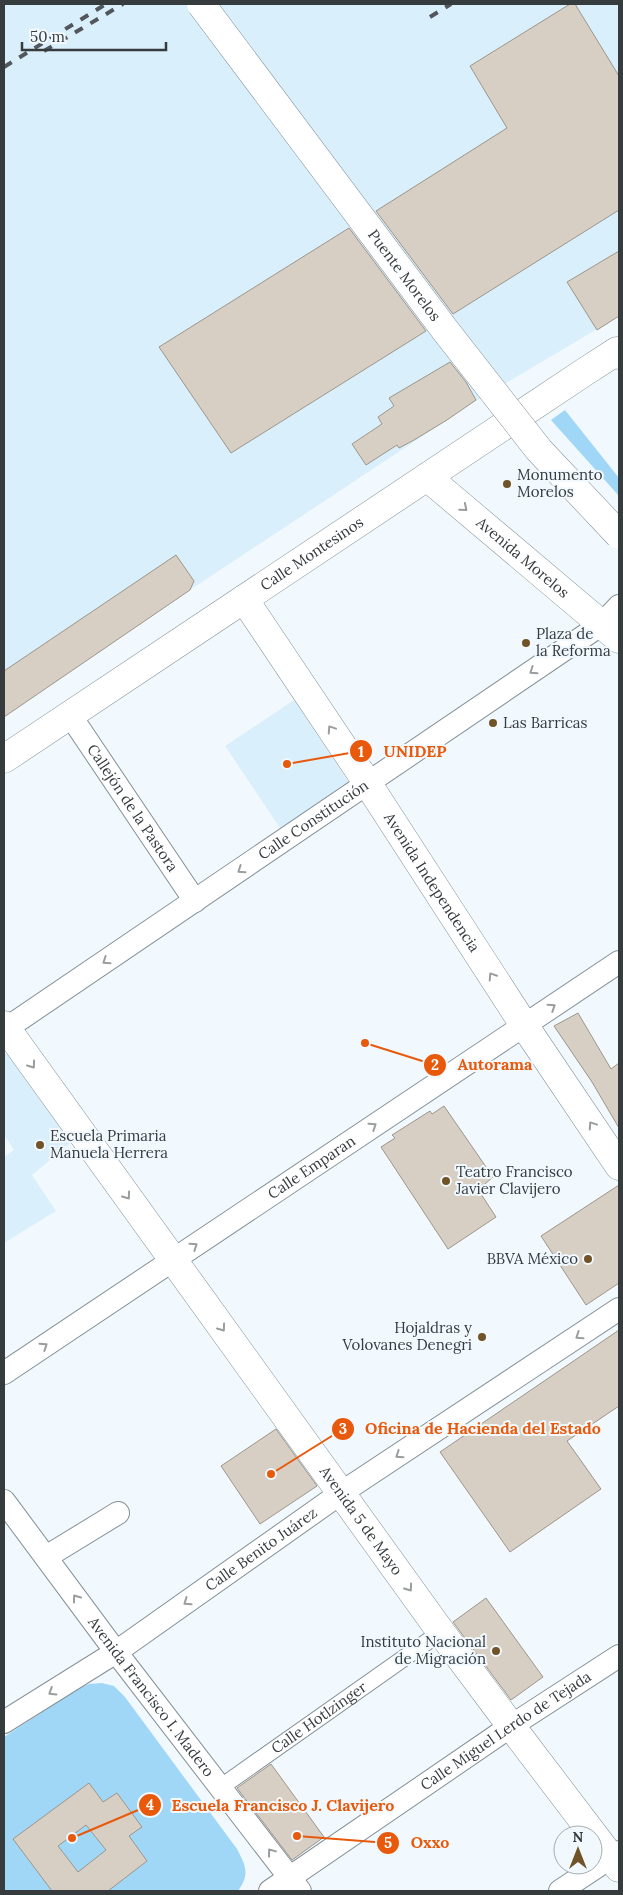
<svg xmlns="http://www.w3.org/2000/svg" width="623" height="1895" font-family="Lora,serif">
  <style>
    .built { fill: #daeffc }
    .green { fill: #a0d7f7 }
    .building { fill: #d7cfc3; stroke: #9d958a; fill-rule: evenodd }
    .lines { fill: none; stroke-linecap: round; stroke-linejoin: round }
    .pedestrian-casing { stroke: #849097; stroke-width: 18 }
    .minor-casing { stroke: #849097; stroke-width: 24 }
    .tertiary-casing { stroke: #849097; stroke-width: 29 }
    .primary-casing { stroke: #849097; stroke-width: 29 }
    .pedestrian { stroke: #fff; stroke-width: 16 }
    .minor { stroke: #fff; stroke-width: 22 }
    .tertiary { stroke: #fff; stroke-width: 28 }
    .primary { stroke: #fff; stroke-width: 28 }
    .rail { stroke: #51575a; stroke-width: 4; stroke-dasharray: 9 9; stroke-linecap: butt }
    .primary-bridge-casing { stroke: #849097; stroke-width: 29; stroke-linecap: butt }
    .primary-bridge { stroke: #fff; stroke-width: 28 }
    .oneway { stroke: #9a9d9e }
    .poi-dot { fill: #715327; stroke: #f1f9fe; stroke-width: 2 }
    .labels { text-anchor: middle; stroke-width: 4; stroke-linejoin: round; paint-order: stroke }
    .street-label { font-size: 15px; fill: #363b3e; stroke: #f1f9fe }
    .poi-label { font-size: 15px; fill: #363b3e; stroke: #f1f9fe; text-anchor: start }
    .leader { fill: none; stroke: #e8590c; stroke-width: 2 }
    .callout-dot { fill: #e8590c; stroke: #f1f9fe; stroke-width: 2 }
    .mark-label { font-size: 15px; text-anchor: middle; font-weight: bold; fill: #fff }
    .callout-label { font-size: 16px; text-anchor: middle; font-weight: bold; fill: #e8590c; stroke: #f1f9fe; stroke-width: 4; stroke-linejoin: round; paint-order: stroke }
  </style>
  <rect width="100%" height="100%" fill="#f1f9fe"/>
  <path class="built" d="M4,4H619V316L471,404L98,651L4,716Z
    M294,700L349,783L280,828L225,746Z
    M9,1052L73,1141L32,1175L56,1211L4,1243V1157L14,1150L4,1135V1055Z"/>
  <path class="green" d="M565,410L619,478V496L551,420Z
    M102,1683L114,1686L125,1697L237,1849C246,1866 250,1874 238,1891H4V1737L78,1689L89,1684Z"/>
  <path class="building" d="M570,4H575L619,76V210L453,314L376,211L507,128L470,66Z
    M349,228L426,331L231,453L159,347Z
    M619,251V316L597,330L567,282Z
    M450,362L466,382L476,400L447,420L414,440L399,448L397,445L366,465L352,444L382,424L378,417L394,406L389,398Z
    M176,555L194,581L190,590L4,717V671Z
    M578,1013L611,1069L619,1063V1128L592,1082L554,1026Z
    M444,1106L493,1177L485,1184L486,1187L479,1191L496,1217L448,1249L381,1147L395,1138L392,1135L430,1111L432,1114Z
    M619,1185V1283L586,1305L541,1236Z
    M619,1330V1406L567,1441L601,1489L510,1552L440,1452Z
    M276,1429L317,1486L260,1524L221,1466Z
    M486,1598L543,1677L511,1700L453,1622Z
    M271,1764L324,1837L292,1860L237,1788Z
    M89,1783L103,1802L117,1793L142,1827L129,1836L147,1861L108,1891H52L13,1839ZM86,1825L106,1850L78,1872L58,1846Z"/>
  <g class="lines">
    <g class="pedestrian-casing">
      <g id="pedestrian">
        <path id="s1" d="M221,1787L441,1632"/>
      </g>
    </g>
    <g class="minor-casing">
      <g id="minor">
        <path id="s2" d="M70,715L195,901"/>
        <path id="s3" d="M4,1030L602,624L619,606"/>
        <path id="s4" d="M4,1373L619,962"/>
        <path id="s5" d="M4,1501L116,1652L300,1891"/>
        <path d="M46,1557L118,1513"/>
        <path id="s6" d="M4,1722L116,1652L341,1493L619,1309"/>
        <path id="s7" d="M270,1891L511,1726L619,1656"/>
        <path d="M560,1891L619,1852"/>
      </g>
    </g>
    <g class="tertiary-casing">
      <g id="tertiary">
        <path id="s8" d="M244,599L368,784L524,1025L619,1166"/>
        <path id="s9" d="M4,1025L441,1632L511,1726L619,1868"/>
      </g>
    </g>
    <g class="primary-casing">
      <g id="primary">
        <path id="s10" d="M427,477L619,639"/>
        <path id="s11" d="M4,759L583,373L617,351L619,355"/>
      </g>
    </g>
    <use href="#pedestrian" class="pedestrian"/>
    <use href="#minor" class="minor"/>
    <use href="#tertiary" class="tertiary"/>
    <use href="#primary" class="primary"/>
    <path class="rail" d="M430,17L451,4
      M44,51L123,4
      M4,67L106,4"/>
    <g class="primary-bridge-casing">
      <g id="primary-bridge">
        <path id="s12" d="M201,4L445,330L539,450L619,535"/>
      </g>
    </g>
    <use href="#primary-bridge" class="primary-bridge"/>
  </g>
  <defs><path id="oneway-chevron" d="M-2-3.5L2.5 0L-2 3.5" fill="none" stroke-width="1.6" stroke-linecap="round" stroke-linejoin="round" transform="scale(1.25)"/></defs>
  <g class="oneway">
    <use href="#oneway-chevron" transform="translate(464 508) rotate(40)"/>
    <use href="#oneway-chevron" transform="translate(533 671) rotate(146)"/>
    <use href="#oneway-chevron" transform="translate(331 729) rotate(-124)"/>
    <use href="#oneway-chevron" transform="translate(241 870) rotate(146)"/>
    <use href="#oneway-chevron" transform="translate(106 961) rotate(146)"/>
    <use href="#oneway-chevron" transform="translate(492 976) rotate(-123)"/>
    <use href="#oneway-chevron" transform="translate(552 1007) rotate(-33)"/>
    <use href="#oneway-chevron" transform="translate(32 1065) rotate(54)"/>
    <use href="#oneway-chevron" transform="translate(592 1125) rotate(-124)"/>
    <use href="#oneway-chevron" transform="translate(373 1126) rotate(-34)"/>
    <use href="#oneway-chevron" transform="translate(127 1196) rotate(54)"/>
    <use href="#oneway-chevron" transform="translate(194 1246) rotate(-34)"/>
    <use href="#oneway-chevron" transform="translate(222 1328) rotate(54)"/>
    <use href="#oneway-chevron" transform="translate(579 1336) rotate(146)"/>
    <use href="#oneway-chevron" transform="translate(44 1346) rotate(-34)"/>
    <use href="#oneway-chevron" transform="translate(399 1455) rotate(146)"/>
    <use href="#oneway-chevron" transform="translate(409 1588) rotate(54)"/>
    <use href="#oneway-chevron" transform="translate(76 1598) rotate(-126)"/>
    <use href="#oneway-chevron" transform="translate(187 1602) rotate(145)"/>
    <use href="#oneway-chevron" transform="translate(52 1692) rotate(148)"/>
    <use href="#oneway-chevron" transform="translate(271 1852) rotate(-127)"/>
  </g>
  <g class="poi-dot">
    <circle cx="507" cy="484" r="5"/>
    <circle cx="526" cy="643" r="5"/>
    <circle cx="493" cy="723" r="5"/>
    <circle cx="40" cy="1145" r="5"/>
    <circle cx="446" cy="1181" r="5"/>
    <circle cx="588" cy="1259" r="5"/>
    <circle cx="482" cy="1337" r="5"/>
    <circle cx="496" cy="1651" r="5"/>
  </g>
  <g class="labels">
    <g class="street-label">
      <text dy="5" stroke="none"><textPath href="#s12" startOffset="339">Puente Morelos</textPath></text>
      <text dy="5" stroke="none"><textPath href="#s11" startOffset="370">Calle Montesinos</textPath></text>
      <text dy="5" stroke="none"><textPath href="#s10" startOffset="125">Avenida Morelos</textPath></text>
      <text dy="5" stroke="none"><textPath href="#s2" startOffset="112">Callejón de la Pastora</textPath></text>
      <text dy="5" stroke="none"><textPath href="#s3" startOffset="374">Calle Constitución</textPath></text>
      <text dy="5" stroke="none"><textPath href="#s8" startOffset="340">Avenida Independencia</textPath></text>
      <text dy="5" stroke="none"><textPath href="#s4" startOffset="370">Calle Emparan</textPath></text>
      <text dy="5" stroke="none"><textPath href="#s9" startOffset="611">Avenida 5 de Mayo</textPath></text>
      <text dy="5" stroke="none"><textPath href="#s6" startOffset="310">Calle Benito Juárez</textPath></text>
      <text dy="5" stroke="none"><textPath href="#s5" startOffset="245">Avenida Francisco I. Madero</textPath></text>
      <text dy="5" stroke="none"><textPath href="#s1" startOffset="120">Calle Hotlzinger</textPath></text>
      <text dy="5" stroke="none"><textPath href="#s7" startOffset="285">Calle Miguel Lerdo de Tejada</textPath></text>
    </g>
    <g class="poi-label">
      <text x="517" y="480">Monumento<tspan x="517" dy="17">Morelos</tspan></text>
      <text x="536" y="639">Plaza de<tspan x="536" dy="17">la Reforma</tspan></text>
      <text x="503" y="728">Las Barricas</text>
      <text x="50" y="1141">Escuela Primaria<tspan x="50" dy="17">Manuela Herrera</tspan></text>
      <text x="456" y="1177">Teatro Francisco<tspan x="456" dy="17">Javier Clavijero</tspan></text>
      <text x="578" y="1264" text-anchor="end">BBVA México</text>
      <text x="472" y="1333" text-anchor="end">Hojaldras y<tspan x="472" dy="17">Volovanes Denegri</tspan></text>
      <text x="486" y="1647" text-anchor="end">Instituto Nacional<tspan x="486" dy="17">de Migración</tspan></text>
    </g>
  </g>
  <path class="leader" d="M287 764L361 751M365 1043L435 1065M271 1474L343 1429M72 1838L150 1805M297 1836L388 1843"/>
  <g class="callout-dot">
    <circle cx="287" cy="764" r="5"/>
    <circle cx="365" cy="1043" r="5"/>
    <circle cx="271" cy="1474" r="5"/>
    <circle cx="72" cy="1838" r="5"/>
    <circle cx="297" cy="1836" r="5"/>
    <circle cx="361" cy="751" r="12"/>
    <circle cx="435" cy="1065" r="12"/>
    <circle cx="343" cy="1429" r="12"/>
    <circle cx="150" cy="1805" r="12"/>
    <circle cx="388" cy="1843" r="12"/>
  </g>
  <g class="mark-label">
    <text x="361" y="757">1</text>
    <text x="435" y="1070">2</text>
    <text x="343" y="1434">3</text>
    <text x="150" y="1810">4</text>
    <text x="388" y="1848">5</text>
  </g>
  <g class="callout-label">
    <text x="415" y="757">UNIDEP</text>
    <text x="495" y="1070">Autorama</text>
    <text x="483" y="1434">Oficina de Hacienda del Estado</text>
    <text x="283" y="1811">Escuela Francisco J. Clavijero</text>
    <text x="430" y="1848">Oxxo</text>
  </g>
  <rect width="623" height="1895" fill="none" stroke="#363b3e" stroke-width="10"/>
  <g transform="translate(578 1850)"><circle r="24" fill="#f1f9fe" stroke="#a6adb1"/>
  <path d="M0-4L9 19L0 12L-9 19Z" fill="#715327"/>
  <text y="-8" font-size="14" font-weight="bold" text-anchor="middle" fill="#363b3e">N</text>
  </g>
  <path d="M22 42v8h144v-8" fill="none" stroke="#363b3e" stroke-width="2.5"/>
  <text x="30" y="42" font-size="15" fill="#363b3e" stroke="#f1f9fe" stroke-width="4" paint-order="stroke">50 m</text>
</svg>
